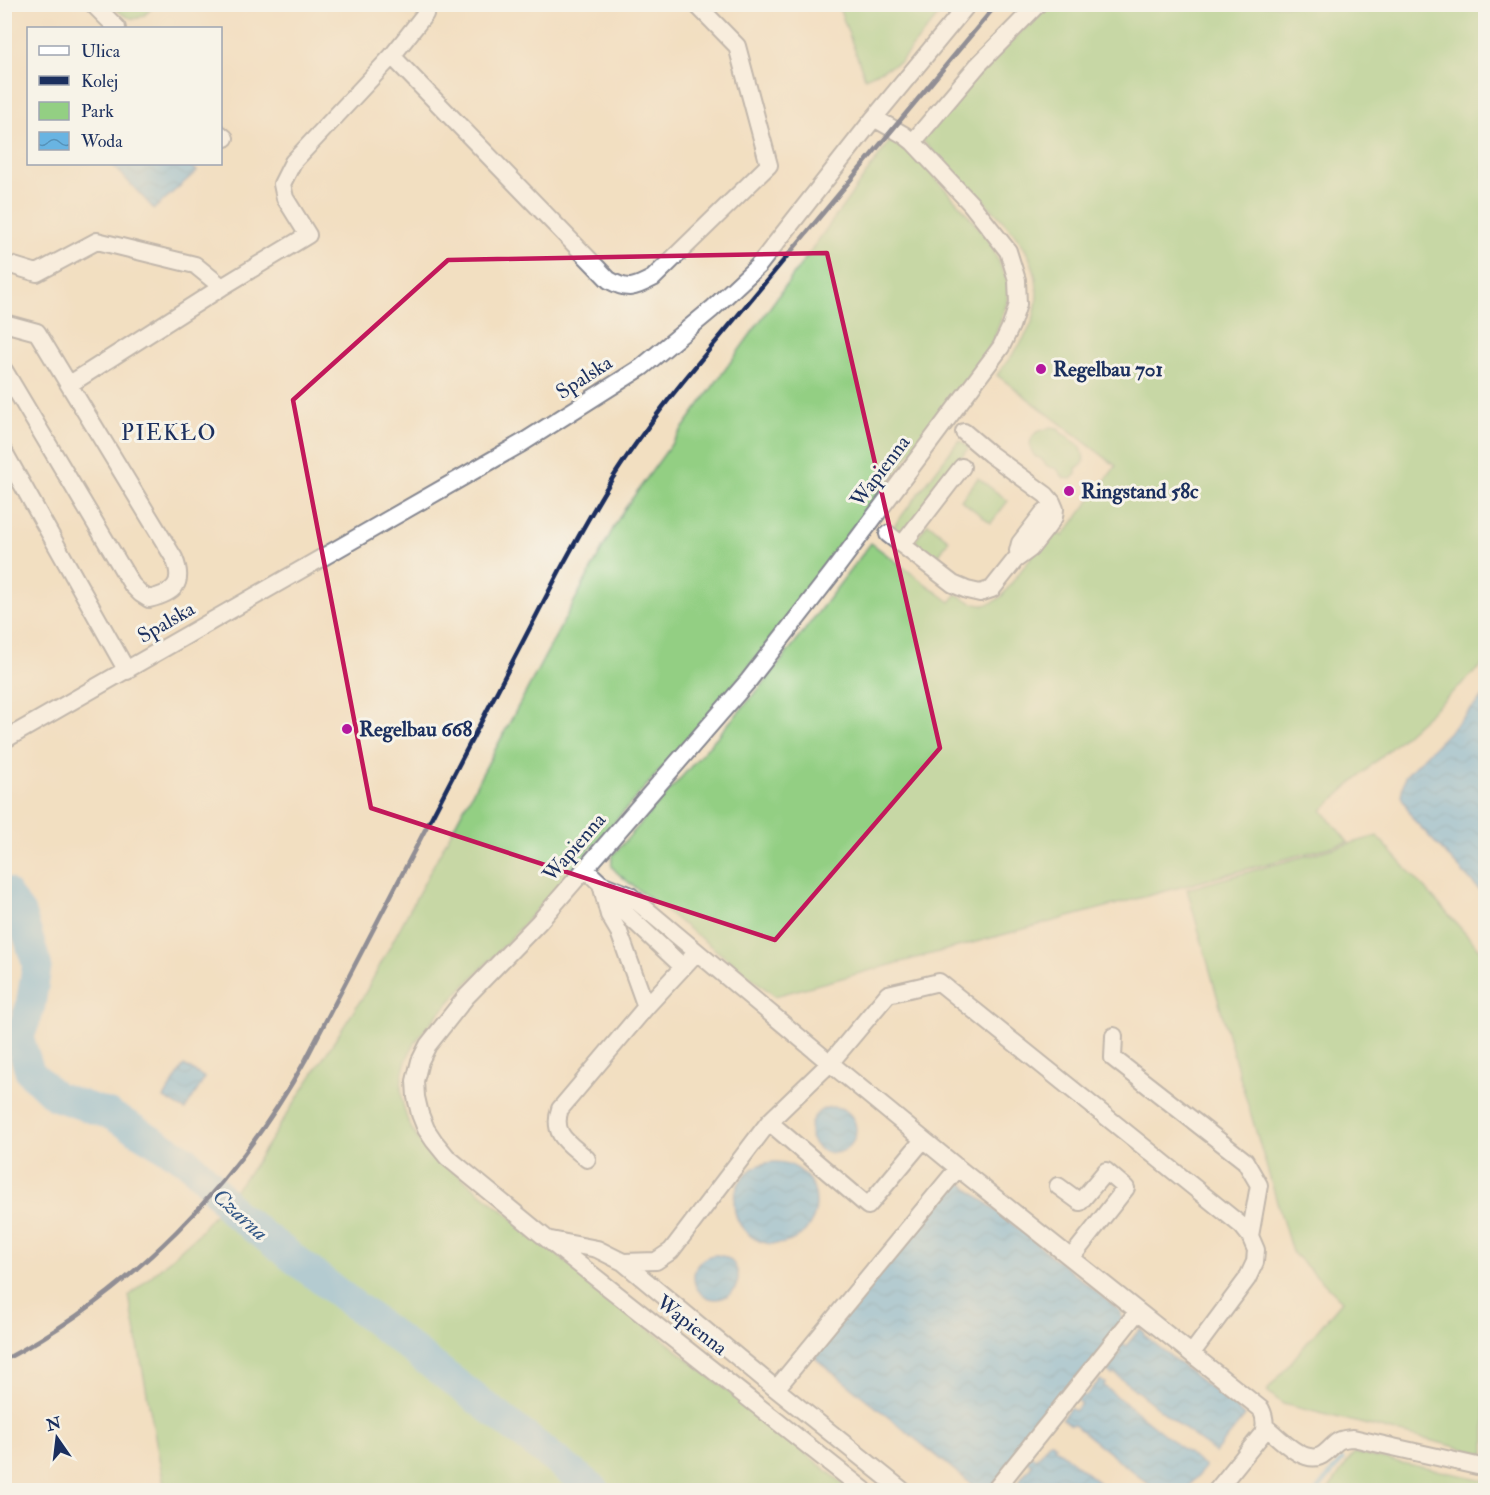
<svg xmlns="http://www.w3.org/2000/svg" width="1490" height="1495" font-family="'IM FELL Double Pica',serif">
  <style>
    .green { fill: #93cf83; stroke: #577f70; stroke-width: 1.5 }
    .water { fill: url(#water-waves); stroke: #4272a0; stroke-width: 1.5 }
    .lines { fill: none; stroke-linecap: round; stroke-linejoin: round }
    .stream { stroke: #69b4e2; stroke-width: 5 }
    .river { stroke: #69b4e2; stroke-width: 30 }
    .minor-casing { stroke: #868790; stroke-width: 20 }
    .minor { stroke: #fff; stroke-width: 16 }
    .rail { stroke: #1b2f5e; stroke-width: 4.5 }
    .marked { fill: none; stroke: #c2185b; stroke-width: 4.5; stroke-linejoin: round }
    .poi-dot { fill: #b5179e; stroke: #f7f3e8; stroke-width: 2 }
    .labels { text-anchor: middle; stroke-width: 6; stroke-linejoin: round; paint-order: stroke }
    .poi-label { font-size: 21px; font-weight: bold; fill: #1b2f5e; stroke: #f7f3e8; text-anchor: start }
    .street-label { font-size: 21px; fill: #1b2f5e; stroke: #f7f3e8 }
    .neighbourhood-label { font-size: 22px; letter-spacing: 1.5px; fill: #1b2f5e; stroke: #f7f3e8 }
    .water-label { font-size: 22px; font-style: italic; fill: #325786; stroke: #f7f3e8 }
  </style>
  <defs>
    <pattern id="water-waves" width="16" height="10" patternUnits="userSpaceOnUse" patternTransform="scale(1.5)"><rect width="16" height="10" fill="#69b4e2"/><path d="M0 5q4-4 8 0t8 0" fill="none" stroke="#5693ba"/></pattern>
  </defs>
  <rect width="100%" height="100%" fill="#f7f3e8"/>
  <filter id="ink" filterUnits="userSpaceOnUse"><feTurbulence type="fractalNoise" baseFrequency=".0167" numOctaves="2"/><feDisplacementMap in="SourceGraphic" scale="12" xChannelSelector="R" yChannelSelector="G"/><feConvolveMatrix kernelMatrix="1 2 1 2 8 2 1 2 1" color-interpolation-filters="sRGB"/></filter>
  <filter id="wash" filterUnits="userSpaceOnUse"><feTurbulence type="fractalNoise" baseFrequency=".008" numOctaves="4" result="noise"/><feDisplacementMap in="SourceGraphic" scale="24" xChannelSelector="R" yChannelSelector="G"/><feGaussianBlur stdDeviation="1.35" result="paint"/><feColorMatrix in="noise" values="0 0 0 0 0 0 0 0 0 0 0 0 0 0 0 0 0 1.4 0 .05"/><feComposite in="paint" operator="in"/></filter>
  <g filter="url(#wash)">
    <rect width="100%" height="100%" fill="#f2dfc1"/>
    <path class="green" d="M111,5H154C139,26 127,20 111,5Z
      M838,5V4L947,5L900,62L865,78Z
      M1048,5H1485V663L1322,810L1348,842L775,996L636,888C630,883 615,873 612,866C611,862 612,859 613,855L765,682L871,543L950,602L957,594C973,605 985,611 1002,596L1052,529L1063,536L1116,466L997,375C1008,360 1021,346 1029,329C1035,318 1037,305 1037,293C1038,252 1008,226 982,199L979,201L922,140L983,70Z
      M892,138L907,147L966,212L990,243L1001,267L1006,277L1008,289L1007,303L994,339L987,352L756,658C716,706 675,753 634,800C594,845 554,891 513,936C488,963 461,988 437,1016C426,1028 415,1040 408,1056C394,1088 403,1124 426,1149L851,1490H159L164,1485L129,1296L196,1236L251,1170L364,995L621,514Z
      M1050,427L1058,428L1061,433L1069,437L1072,442C1082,444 1083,453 1084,461L1082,465L1076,468V474L1071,479L1064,478L1056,468C1047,468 1046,464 1041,459C1034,454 1038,461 1033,453C1028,447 1030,437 1037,432C1042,429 1045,431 1050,427Z
      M959,440L969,447L909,527C901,532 899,534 891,530Z
      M978,478L1008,501L991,523L961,500Z
      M928,523L949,540L933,563L916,546V540Z
      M1377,836L1485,955V1454L1283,1404L1267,1391L1342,1301L1292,1252L1243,1088L1187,889Z
      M1354,1453L1485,1480V1490H1328Z"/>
    <path class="water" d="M112,164H190L197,171L154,209Z
      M1485,695V896L1413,819L1401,796L1405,776Z
      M184,1065L205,1078L185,1110L164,1098Z
      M810 1130a23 23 0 1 1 46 0a23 23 0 1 1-46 0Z
      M734 1203a41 41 0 1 1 82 0a41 41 0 1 1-82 0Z
      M959,1181L1121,1312L1123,1324L989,1489L979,1490L816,1359V1351L953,1182Z
      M694 1277a22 22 0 1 1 44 0a22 22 0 1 1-44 0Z
      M1140,1329L1145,1333L1144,1335L1245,1416L1215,1453L1114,1373L1112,1375L1107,1370L1121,1352L1116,1348L1120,1342L1126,1346Z
      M1100,1380L1105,1383L1104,1386L1205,1467L1186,1490H1156L1073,1424L1071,1425L1062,1418L1070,1408L1074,1411L1081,1404L1075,1399L1080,1393L1085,1397Z
      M1050,1441L1055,1445L1054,1447L1108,1490H1031L1024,1485L1022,1486L1018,1482L1032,1465L1026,1460L1031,1455L1036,1459Z"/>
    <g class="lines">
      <path class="stream" d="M1318,1490L1342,1460"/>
      <path class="river" d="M4,891L21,914L37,965L30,1008L19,1038L30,1072L55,1096L111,1115L186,1160L207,1180L233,1212L595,1490"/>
    </g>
  </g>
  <g filter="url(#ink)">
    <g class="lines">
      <g class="minor-casing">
        <path id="minor" d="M93,4L117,28
          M392,56L609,280C628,291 634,288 653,278L769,165L737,46L696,4
          M874,118L904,135L913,142L978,65L1038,4
          M220,134L225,138
          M4,263L37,273L97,241L195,265L222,287
          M4,323L37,332L174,558C185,584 174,593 149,599L141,594L132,585L4,370
          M70,384L222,287L308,235L285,198L282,184L293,162L392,56L425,14L428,4
          M4,452L127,671
          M888,534L953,584L967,590L980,593L992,589L1015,560L1030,549L1048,526L1054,517L1055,509L1052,502L1046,495L990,454L964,432
          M902,545L962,467
          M1018,551L1020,543L1044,512
          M4,740L522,443L642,367L712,309L758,266L874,118L968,4
          M585,869L601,884L629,895L697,952
          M601,884L609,915L619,932L646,1007
          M605,890L618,906L683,967
          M1114,1036L1113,1058L1245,1161L1259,1185L1250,1236
          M769,1122L868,1206L923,1140
          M587,1159C569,1143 551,1135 560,1109L646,1007L697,952L830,1063L888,994L939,982L1242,1226L1250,1236L1256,1250L1255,1262L1247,1279L1192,1353
          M1058,1186L1080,1202L1106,1171L1126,1188L1071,1258
          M551,1240L597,1249L623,1262L776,1389L902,1490
          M623,1262L656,1261L671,1251L769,1122L830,1063L958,1168L1261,1409C1265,1417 1266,1424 1263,1433L1217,1490
          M776,1389L958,1168
          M1265,1426C1279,1438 1307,1469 1325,1453C1337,1443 1335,1439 1353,1438L1486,1468
          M864,1490L547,1239L447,1157L434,1141L426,1129L420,1114L416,1097L415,1081L420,1061L428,1045L466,997L539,922L749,680L833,572L1001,347L1011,326L1018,304L1017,280L1008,251L971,204L913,142
          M995,1490L1138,1311"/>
      </g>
      <use href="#minor" class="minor"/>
      <path class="rail" d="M4,1360C131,1293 237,1184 306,1059L560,570C577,539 594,508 612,479C637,440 665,403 694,368L997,4"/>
    </g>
  </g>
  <path d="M0 0H1490V1495H0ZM827,253L940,748L775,940L371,808L293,400L448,260Z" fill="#f2dfc1" fill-opacity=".55" fill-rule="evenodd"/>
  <path class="marked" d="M827,253L940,748L775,940L371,808L293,400L448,260Z"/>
  <g class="poi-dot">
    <circle cx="1041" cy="369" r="6"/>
    <circle cx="1069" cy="491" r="6"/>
    <circle cx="347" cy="729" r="6"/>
  </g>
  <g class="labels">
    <g class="poi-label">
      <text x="1053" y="376">Regelbau 701</text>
      <text x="1081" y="498">Ringstand 58c</text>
      <text x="359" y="736">Regelbau 668</text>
    </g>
    <g class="street-label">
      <text transform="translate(584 377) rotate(-33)" y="7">Spalska</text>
      <text transform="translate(880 471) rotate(-53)" y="7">Wapienna</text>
      <text transform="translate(166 622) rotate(-30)" y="7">Spalska</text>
      <text transform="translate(574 847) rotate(-49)" y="7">Wapienna</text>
      <text transform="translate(692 1325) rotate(38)" y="7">Wapienna</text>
    </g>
    <g class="neighbourhood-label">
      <text x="169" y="440">PIEKŁO</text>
    </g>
    <g class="water-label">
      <text transform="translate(241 1214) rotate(42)" y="8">Czarna</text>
    </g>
  </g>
  <rect width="1490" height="1495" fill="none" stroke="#f7f3e8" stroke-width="24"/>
  <rect x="27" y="27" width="195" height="138" fill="#f7f3e8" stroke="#9fa5b1" stroke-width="1.5"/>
  <rect x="39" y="46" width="30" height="9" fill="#ffffff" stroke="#9fa5b1" stroke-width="1.5"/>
  <text x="81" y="57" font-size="18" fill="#1b2f5e">Ulica</text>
  <rect x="39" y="76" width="30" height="9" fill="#1b2f5e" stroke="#9fa5b1" stroke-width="1.5"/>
  <text x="81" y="87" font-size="18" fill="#1b2f5e">Kolej</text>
  <rect x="39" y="102" width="30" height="18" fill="#93cf83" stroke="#9fa5b1" stroke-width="1.5"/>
  <text x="81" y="117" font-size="18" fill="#1b2f5e">Park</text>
  <rect x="39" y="132" width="30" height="18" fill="url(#water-waves)" stroke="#9fa5b1" stroke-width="1.5"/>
  <text x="81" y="147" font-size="18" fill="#1b2f5e">Woda</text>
  <g transform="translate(57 1438) rotate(346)" stroke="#f7f3e8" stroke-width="4.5" paint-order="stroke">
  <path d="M0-4.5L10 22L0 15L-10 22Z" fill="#1b2f5e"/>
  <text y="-9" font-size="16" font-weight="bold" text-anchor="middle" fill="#1b2f5e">N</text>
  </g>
</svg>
